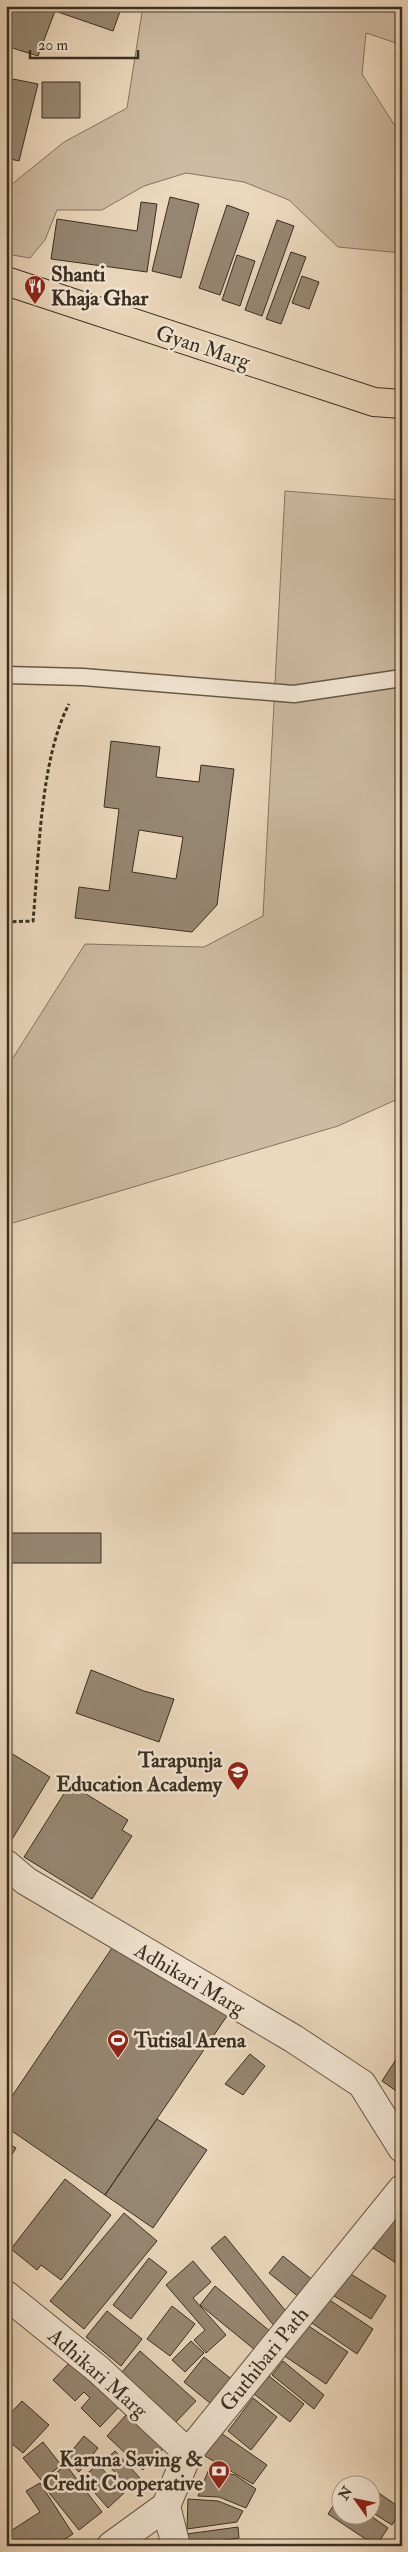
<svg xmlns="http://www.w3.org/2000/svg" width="408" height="2552" font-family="'IM FELL Double Pica',serif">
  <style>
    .green { fill: #cebba3; stroke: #847562 }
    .building { fill: #978773; stroke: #3a2f22; fill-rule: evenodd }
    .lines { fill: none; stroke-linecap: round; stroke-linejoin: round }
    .service-casing { stroke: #665949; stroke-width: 19 }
    .minor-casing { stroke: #665949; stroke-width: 30 }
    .primary-casing { stroke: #3a2f22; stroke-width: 30 }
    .path { stroke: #3a2f22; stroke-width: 3; stroke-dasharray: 4 2.5; stroke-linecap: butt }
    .service { stroke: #f3e6d4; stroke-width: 16 }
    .minor { stroke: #f3e6d4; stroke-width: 28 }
    .primary { stroke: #ecd8bd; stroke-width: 28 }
    .labels { text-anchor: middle; stroke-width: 5; stroke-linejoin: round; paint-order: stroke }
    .poi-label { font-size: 21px; font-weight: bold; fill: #3a2f22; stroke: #f3e6d4; text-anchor: start }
    .street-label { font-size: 21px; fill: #3a2f22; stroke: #f3e6d4 }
  </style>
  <rect width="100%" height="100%" fill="#ecd8bd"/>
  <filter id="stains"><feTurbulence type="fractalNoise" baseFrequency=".004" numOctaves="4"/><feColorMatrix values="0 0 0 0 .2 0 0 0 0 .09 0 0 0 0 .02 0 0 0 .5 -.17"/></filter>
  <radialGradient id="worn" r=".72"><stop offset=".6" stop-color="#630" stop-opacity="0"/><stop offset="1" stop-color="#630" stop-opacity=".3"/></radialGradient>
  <path class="green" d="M143,6H402V45L366,33L362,74L402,137V253L338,247L289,200L244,182L186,173L144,186L102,210H57L45,240L30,258L6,254V189L64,142L127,108Z
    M285,491L402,500V1097L338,1126L6,1225V1069L85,944L204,947L263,916Z"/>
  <path class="building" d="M6,6H122L113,31L55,11L38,56L6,46Z
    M13,79L38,84L19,161L6,158V106Z
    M42,82H80V118H42Z
    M170,197L199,204L181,278L152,271Z
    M141,202L157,204L147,272L51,259L57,219L137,231Z
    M227,205L249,213L220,295L199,288Z
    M277,220L294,226L262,316L245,310Z
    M291,252L306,257L281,324L266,319Z
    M237,255L255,261L240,306L222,300Z
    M302,276L319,282L309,309L292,303Z
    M111,741L160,747L156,777L199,782L201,765L234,769L217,905L192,932L75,918L79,887L109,891L119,809L104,807ZM139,830L183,837L176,879L132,872Z
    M6,1533H101V1563H6Z
    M91,1670L144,1691L174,1699L159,1742L76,1713Z
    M6,1750L50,1777L11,1841L6,1839Z
    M70,1784L128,1820L122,1830L132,1836L92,1899L24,1857Z
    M114,1945L229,2013L105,2195L6,2127V2105Z
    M250,2054L265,2066L243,2095L225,2084Z
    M397,2058L402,2061V2095L382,2081Z
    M157,2119L207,2150L153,2228L105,2195Z
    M6,2142L16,2148L6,2164Z
    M65,2179L111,2215L61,2280L41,2265L37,2270L11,2249Z
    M399,2210L402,2212V2267L373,2248Z
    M124,2213L157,2241L84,2329L50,2301Z
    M225,2236L289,2315L275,2327L211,2248Z
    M283,2256L314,2281L300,2298L269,2273Z
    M149,2258L167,2272L131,2319L113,2305Z
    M193,2261L211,2282L193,2298L226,2335L206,2353L194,2340L205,2330L166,2285Z
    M346,2271L386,2296L371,2319L331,2294Z
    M215,2286L271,2332L255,2350L200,2305Z
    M328,2299L373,2329L357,2354L312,2323Z
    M172,2306L195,2324L170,2356L147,2339Z
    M107,2311L142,2339L121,2366L86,2337Z
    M304,2323L348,2352L326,2384L283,2355Z
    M191,2341L204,2353L185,2372L172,2360Z
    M140,2351L196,2401L175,2423L122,2372Z
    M204,2357L235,2382L215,2407L184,2382Z
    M71,2361L119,2407L100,2427L81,2408L90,2398L84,2392L75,2401L53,2380Z
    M283,2361L324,2395L314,2409L272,2375Z
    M269,2376L304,2404L290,2422L254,2394Z
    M253,2398L277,2417L251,2450L228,2431Z
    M22,2401L49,2425L23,2453L6,2439V2418Z
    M126,2415L163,2449L143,2470L107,2436Z
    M215,2429L267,2465L253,2484L198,2452Z
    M84,2436L98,2448L79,2472L65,2459Z
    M43,2442L61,2465L42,2481L23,2458Z
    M115,2451L140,2478L130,2488L104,2461Z
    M98,2464L124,2493L108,2508L82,2478Z
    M66,2465L102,2512L79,2530L42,2484Z
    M209,2469L235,2475L256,2489L246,2508L219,2497L198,2496Z
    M40,2483L73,2534L54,2546H6V2527L9,2532L40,2512L26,2491Z
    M370,2487L402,2509L392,2525L370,2511Z
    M340,2495V2514H368L388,2528L376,2546L328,2514Z
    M188,2499L218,2501L243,2511L237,2522L187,2529Z
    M238,2527L239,2538L185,2546L179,2535Z
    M239,2542L242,2546H218Z"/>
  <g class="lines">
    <g class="service-casing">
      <path id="service" d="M6,675L83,677L294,694L402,678"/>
    </g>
    <g class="minor-casing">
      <path id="minor" d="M6,1864L26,1881L294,2039L362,2084L402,2148
        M6,2295L99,2370L188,2453
        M111,2546L166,2506
        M176,2546L166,2506L188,2453L402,2189"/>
    </g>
    <g class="primary-casing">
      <path id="primary" d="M6,281L374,402L402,404"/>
    </g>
    <path class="path" d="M6,922L33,921C39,858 40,759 69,704"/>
    <use href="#service" class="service"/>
    <use href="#minor" class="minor"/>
    <use href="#primary" class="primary"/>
  </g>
  <defs>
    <g id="restaurant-pin" transform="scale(1.125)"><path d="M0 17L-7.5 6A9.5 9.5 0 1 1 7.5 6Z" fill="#8f2418" stroke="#f3e6d4"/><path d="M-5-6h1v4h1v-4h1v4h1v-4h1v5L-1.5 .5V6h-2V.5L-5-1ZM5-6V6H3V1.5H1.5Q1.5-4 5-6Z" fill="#fff"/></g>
    <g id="school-pin" transform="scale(1.125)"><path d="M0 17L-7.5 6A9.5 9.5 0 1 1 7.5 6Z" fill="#8f2418" stroke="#f3e6d4"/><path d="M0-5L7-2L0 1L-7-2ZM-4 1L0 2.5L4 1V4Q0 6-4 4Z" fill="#fff"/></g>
    <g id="stadium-pin" transform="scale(1.125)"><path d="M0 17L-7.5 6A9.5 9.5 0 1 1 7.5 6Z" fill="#8f2418" stroke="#f3e6d4"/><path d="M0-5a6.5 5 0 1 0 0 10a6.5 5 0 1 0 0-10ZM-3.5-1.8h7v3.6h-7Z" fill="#fff"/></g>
    <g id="bank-pin" transform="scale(1.125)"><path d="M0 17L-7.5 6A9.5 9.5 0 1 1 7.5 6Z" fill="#8f2418" stroke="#f3e6d4"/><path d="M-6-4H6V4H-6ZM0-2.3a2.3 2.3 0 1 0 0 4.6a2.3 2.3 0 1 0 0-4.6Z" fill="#fff"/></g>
  </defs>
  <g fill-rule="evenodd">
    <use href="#restaurant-pin" x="35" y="286"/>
    <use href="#school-pin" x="238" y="1772"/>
    <use href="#stadium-pin" x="118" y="2040"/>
    <use href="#bank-pin" x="219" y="2471"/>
  </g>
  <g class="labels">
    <g class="poi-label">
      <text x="51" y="281">Shanti<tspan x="51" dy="24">Khaja Ghar</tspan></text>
      <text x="222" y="1767" text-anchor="end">Tarapunja<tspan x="222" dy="24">Education Academy</tspan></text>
      <text x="134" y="2047">Tutisal Arena</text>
      <text x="203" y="2466" text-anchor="end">Karuna Saving &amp;<tspan x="203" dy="24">Credit Cooperative</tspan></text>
    </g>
    <g class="street-label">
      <text transform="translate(203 347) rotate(18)" y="7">Gyan Marg</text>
      <text transform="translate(190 1979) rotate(30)" y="7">Adhikari Marg</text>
      <text transform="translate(264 2359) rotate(-51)" y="7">Guthibari Path</text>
      <text transform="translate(98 2373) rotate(41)" y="7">Adhikari Marg</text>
    </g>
  </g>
  <rect width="408" height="2552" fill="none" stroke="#ecd8bd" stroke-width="25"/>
  <rect x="8" y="8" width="393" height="2537" fill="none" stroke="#3a2f22" stroke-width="2.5"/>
  <rect x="12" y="12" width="383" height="2527" fill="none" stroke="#3a2f22"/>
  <g transform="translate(356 2500) rotate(303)"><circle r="24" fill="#f3e6d4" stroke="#a99d8d"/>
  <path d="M0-4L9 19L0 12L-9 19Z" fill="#8f2418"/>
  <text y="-8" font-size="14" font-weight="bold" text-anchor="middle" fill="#3a2f22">N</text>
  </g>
  <path d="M30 50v8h108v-8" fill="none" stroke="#3a2f22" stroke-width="2.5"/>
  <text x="38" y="50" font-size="15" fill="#3a2f22" stroke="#f3e6d4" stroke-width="4" paint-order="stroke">20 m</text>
  <rect width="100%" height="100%" filter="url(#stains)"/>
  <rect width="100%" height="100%" fill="url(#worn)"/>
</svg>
